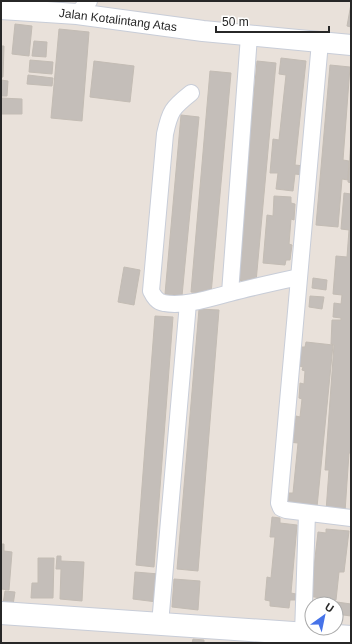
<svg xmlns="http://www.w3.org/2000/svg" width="352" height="644" font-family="Helvetica,sans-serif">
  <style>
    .building { fill: #c4beb9; stroke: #c3bcb4 }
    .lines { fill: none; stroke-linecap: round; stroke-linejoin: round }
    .minor-casing { stroke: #c8cdd8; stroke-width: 18 }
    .tertiary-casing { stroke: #c8cdd8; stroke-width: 22 }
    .secondary-casing { stroke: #c8cdd8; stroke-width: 24 }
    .minor { stroke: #fff; stroke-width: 16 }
    .tertiary { stroke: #fff; stroke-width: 20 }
    .secondary { stroke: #fff; stroke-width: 22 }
    .labels { text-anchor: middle; stroke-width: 3; stroke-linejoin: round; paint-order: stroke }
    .street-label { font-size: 12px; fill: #272727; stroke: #fff }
  </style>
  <rect width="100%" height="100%" fill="#e9e1da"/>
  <path class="building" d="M351,4V27L347,26Z
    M15,24L32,26L29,56L12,54Z
    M59,29L89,32L82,121L51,118Z
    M34,41L47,42L46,57L32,56Z
    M1,46H4L3,77H1Z
    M281,58L306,61L295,165L304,166L303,175L295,174L293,191L276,189L278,173H270L273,139L279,140L286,75L279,74Z
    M30,60L53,62L52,74L29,72Z
    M94,61L134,66L130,102L90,97Z
    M257,61L276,63L256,282L237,280Z
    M330,65L350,67L343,160L349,161L348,180L342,179L338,227L316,225Z
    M210,71L231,73L211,294L191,292Z
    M28,75L53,78L52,86L27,84Z
    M1,80L8,81L7,96H1Z
    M1,98L22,99V114H1Z
    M181,115L199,117L182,296L165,294Z
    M351,139V183L348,182Z
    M344,193L351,194V453H349L345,512L326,511L329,470H325L334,345L331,344L332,320H341V318L333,317L334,303L341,304L342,295L333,294L336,256L347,257L349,230L341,229Z
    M274,196L291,197V203L295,204L294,220L291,219L289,244L292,245L290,260H286L285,265L263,263L267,215L273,216Z
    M124,267L140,270L134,305L118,302Z
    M313,278L327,280L326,290L312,288Z
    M310,296L324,297L322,309L309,307Z
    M199,309L219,310L198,571L177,569Z
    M155,316L173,317L154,567L136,565Z
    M306,342L333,345L317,507L285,504L286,493H293L298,443L288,442L290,423L295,424L296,416L300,417L302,399L299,398L300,383L304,384L305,371L302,370L303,367L299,366L301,347H305Z
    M272,517L280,518V523L297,525L291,593L296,594V600H290L289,608L270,606V601L265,600L267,577L271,578L275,537H270Z
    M326,529L349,531L344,572H339L336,600L307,596L312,584L318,532L326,533Z
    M1,544H4V551L12,552L9,590L1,589Z
    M57,556H61V561L84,562L82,601L60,599L61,569H56Z
    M38,558H54L53,598H31L32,583H38Z
    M135,572L159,574L157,602L133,599Z
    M174,579L200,581L198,610L172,607Z
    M5,591L15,592L13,605L3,604Z
    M337,602L351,604V616L336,614Z
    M193,639L204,640V643H192Z"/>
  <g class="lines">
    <g class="minor-casing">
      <path id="minor" d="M77,14L89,1
        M320,42L279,503L281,508L286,510L351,518
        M191,93C172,108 170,111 165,134L151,291C154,297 157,302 164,303C183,307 211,298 230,293C253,287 276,282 299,277
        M230,293L249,36
        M160,624L188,303
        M303,634L307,513"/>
    </g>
    <g class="tertiary-casing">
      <path id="tertiary" d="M1,9L77,14L203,31L351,45"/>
    </g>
    <g class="secondary-casing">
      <path id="secondary" d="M1,613L351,637"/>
    </g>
    <use href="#minor" class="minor"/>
    <use href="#tertiary" class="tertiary"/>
    <use href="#secondary" class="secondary"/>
  </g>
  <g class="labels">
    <g class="street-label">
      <text transform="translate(118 20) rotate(7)" y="4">Jalan Kotalintang Atas</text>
    </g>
  </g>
  <rect width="352" height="644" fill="none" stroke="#272727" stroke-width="4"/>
  <g transform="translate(324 616) rotate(33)"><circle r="19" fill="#ffffff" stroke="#a9a9a9"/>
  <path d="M0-3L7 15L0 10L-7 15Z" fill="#4673e9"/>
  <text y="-6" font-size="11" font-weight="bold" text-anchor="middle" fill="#272727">U</text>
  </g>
  <path d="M216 26v6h113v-6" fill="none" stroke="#272727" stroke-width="2"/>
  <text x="222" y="26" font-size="12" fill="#272727" stroke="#ffffff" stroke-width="3" paint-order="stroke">50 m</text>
</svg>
